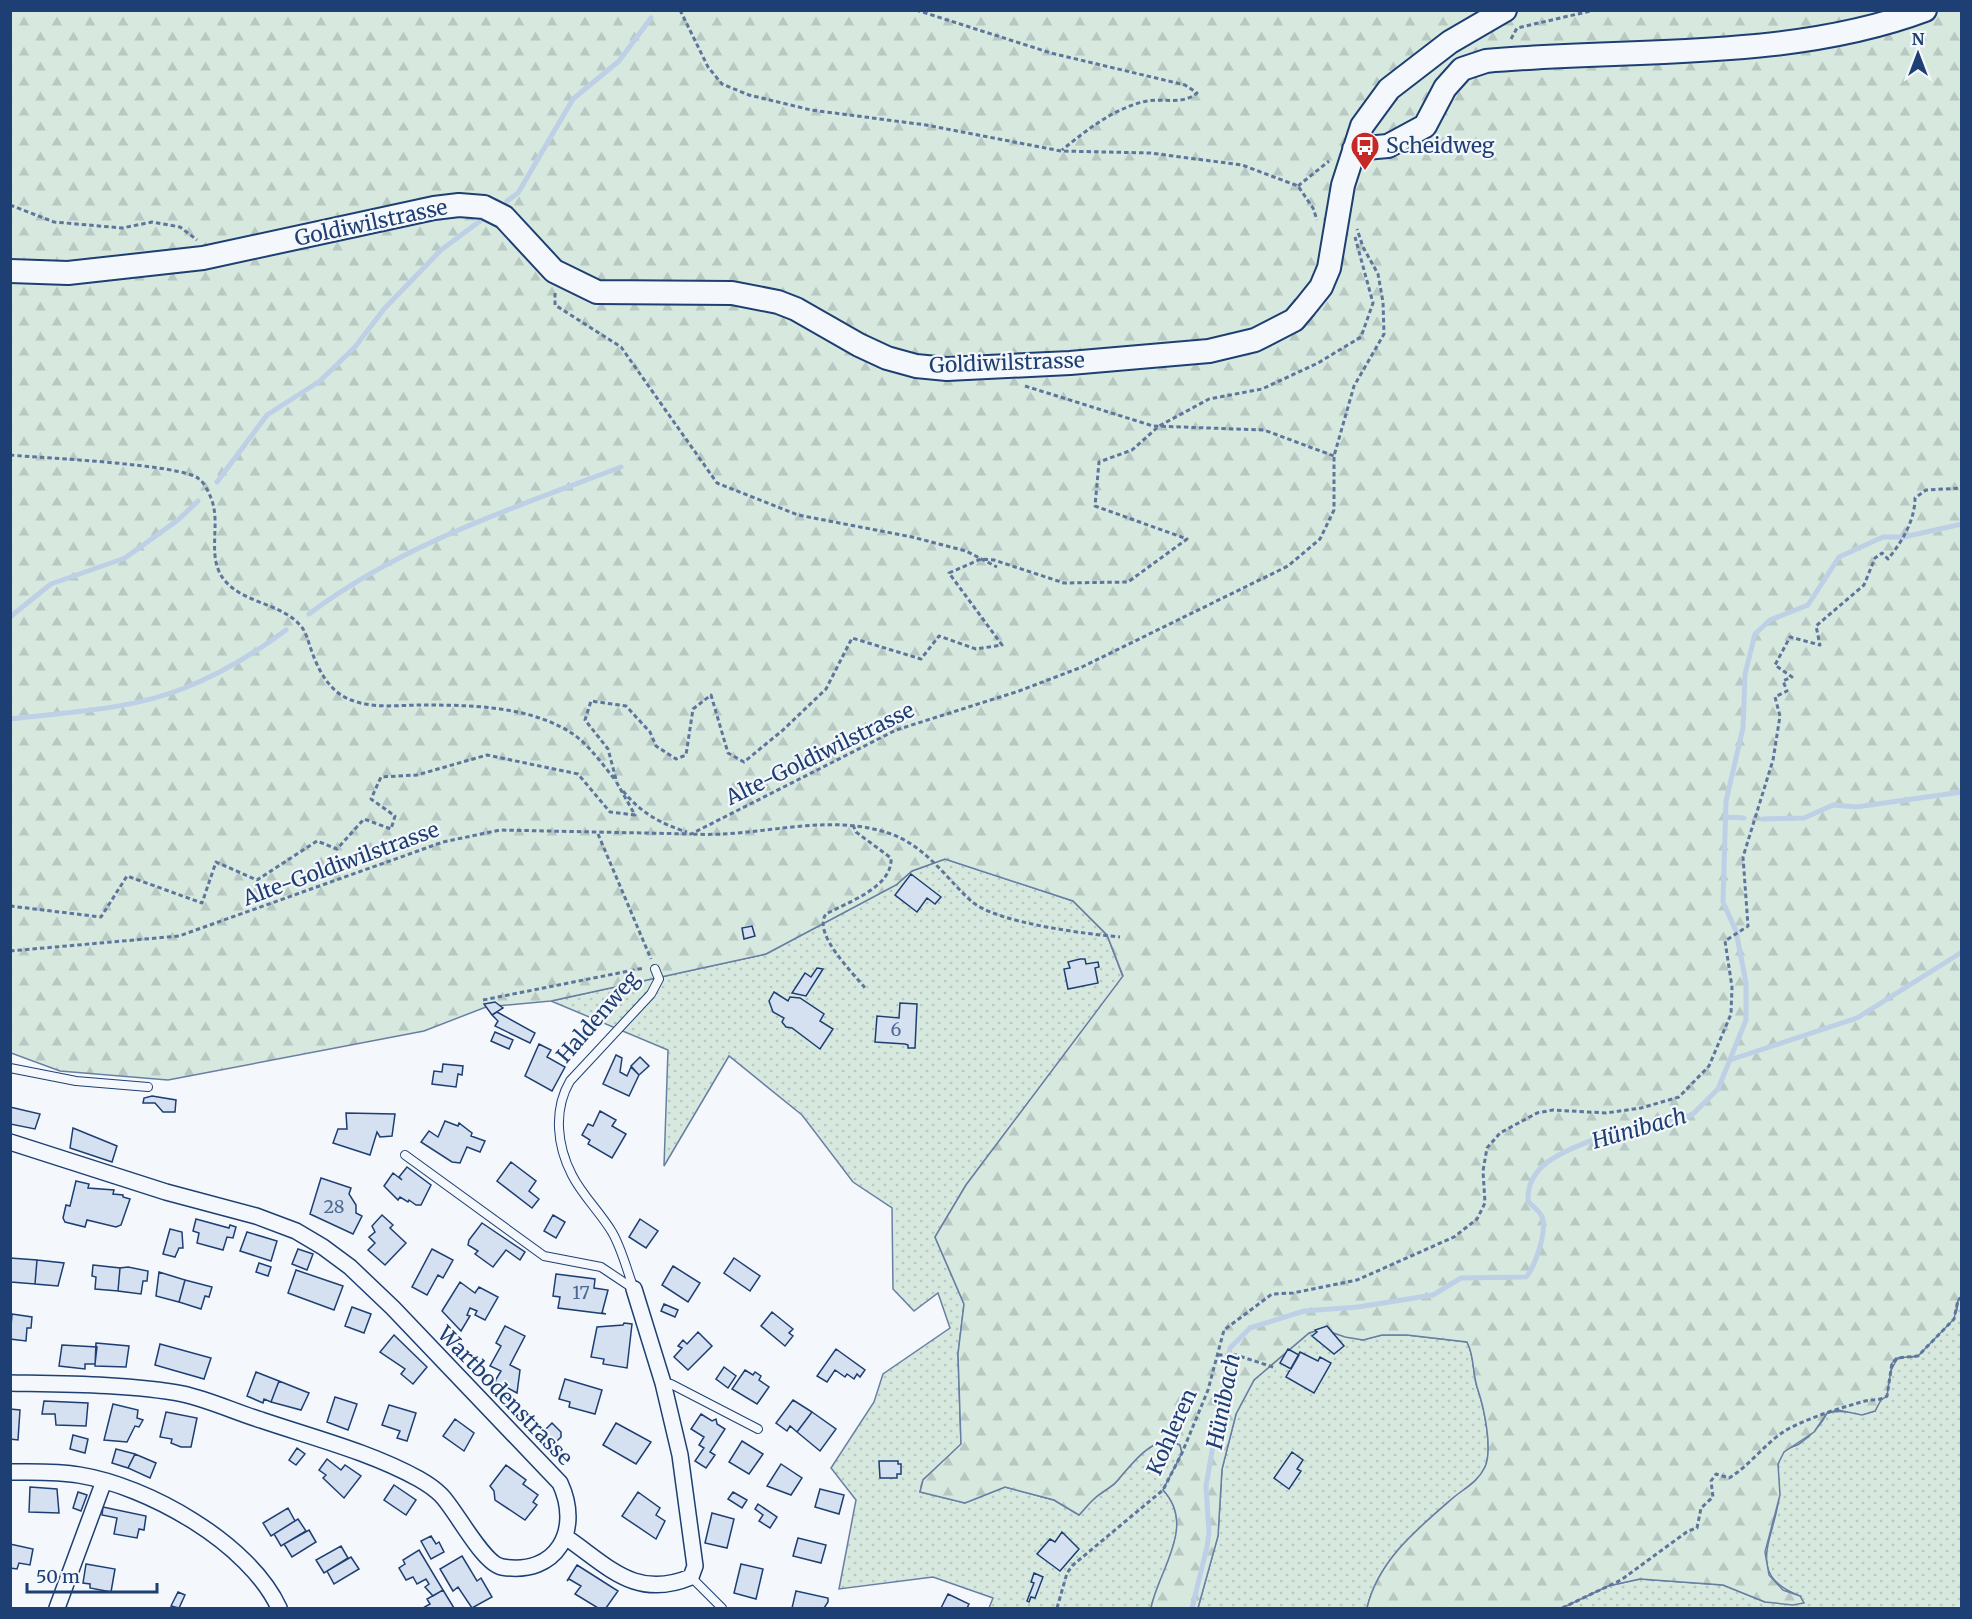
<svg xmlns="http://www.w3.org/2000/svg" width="1972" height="1619" font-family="Merriweather,serif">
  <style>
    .grass { fill: url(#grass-dots); stroke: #687fa3; stroke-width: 1.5 }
    .forest { fill: url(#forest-firs); stroke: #687fa3; stroke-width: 1.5 }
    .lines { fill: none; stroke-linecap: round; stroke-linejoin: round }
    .stream { stroke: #bed0e5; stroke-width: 5 }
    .building { fill: #d5e0f0; stroke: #1d3f73; stroke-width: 1.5 }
    .lane-casing { stroke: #1d3f73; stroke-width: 10 }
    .street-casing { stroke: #1d3f73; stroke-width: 18 }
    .secondary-casing { stroke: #1d3f73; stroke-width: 26 }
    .path { stroke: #5e769c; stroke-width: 3; stroke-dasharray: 4.5 3; stroke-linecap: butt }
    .lane { stroke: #f4f7fb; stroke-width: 8 }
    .street { stroke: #f4f7fb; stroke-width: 15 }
    .secondary { stroke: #f4f7fb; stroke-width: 22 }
    .labels { text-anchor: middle; stroke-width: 4.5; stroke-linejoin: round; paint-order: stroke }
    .number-label { font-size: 18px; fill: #4b6792 }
    .poi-label { font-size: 21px; fill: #1d3f73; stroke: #f4f7fb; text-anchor: start }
    .street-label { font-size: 21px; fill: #1d3f73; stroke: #f4f7fb }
    .water-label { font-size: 22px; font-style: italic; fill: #1d3f73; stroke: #f4f7fb }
  </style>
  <defs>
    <pattern id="grass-dots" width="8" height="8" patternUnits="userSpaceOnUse" patternTransform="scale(1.5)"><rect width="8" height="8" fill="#d7e8df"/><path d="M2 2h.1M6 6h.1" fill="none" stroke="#b8c8c3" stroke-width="1.8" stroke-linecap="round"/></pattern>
    <pattern id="forest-firs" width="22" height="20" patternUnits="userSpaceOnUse" patternTransform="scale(1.5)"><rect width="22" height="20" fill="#d7e8df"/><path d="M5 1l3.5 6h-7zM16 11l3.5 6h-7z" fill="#b8c8c3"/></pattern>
  </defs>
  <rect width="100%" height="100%" fill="#f4f7fb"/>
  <path class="grass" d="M945,859L1073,901L1107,935L1123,977L966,1185L935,1237L964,1304L958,1354L961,1445L923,1480L920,1492L965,1503L1005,1487L1054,1500L1079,1515C1084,1510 1089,1503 1095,1498C1102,1492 1111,1488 1117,1481C1132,1464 1154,1431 1180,1445L1182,1453L1163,1490C1197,1526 1159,1571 1151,1608H989L993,1598L933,1577L839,1589L856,1500L831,1468L874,1402L883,1374L950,1328L938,1293L914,1311L893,1289L892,1208L853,1182L802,1115L729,1056L664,1166L668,1050L551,1001L766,954L896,885L912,871Z
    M1961,1297V1608H1562L1608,1586L1640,1579L1723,1585L1765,1602L1800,1596C1744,1575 1774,1539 1779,1498C1781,1484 1773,1466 1783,1453C1787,1448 1794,1447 1799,1444C1810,1437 1822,1424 1827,1413C1843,1408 1858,1416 1875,1411C1880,1401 1892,1361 1899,1358C1905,1356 1912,1358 1918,1356L1957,1310L1958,1300Z
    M1323,1328L1362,1340L1382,1335H1407L1467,1342C1475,1357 1472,1374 1478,1390C1484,1408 1493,1449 1485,1467C1478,1482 1465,1488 1453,1498C1417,1529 1378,1561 1367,1608H1198L1218,1536L1222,1469L1236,1414L1254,1380L1309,1333Z"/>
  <path class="forest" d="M10,11H1961V1297L1958,1300L1954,1319L1918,1356L1897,1358L1892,1363L1887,1396L1881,1400L1875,1411L1862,1415L1838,1410L1827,1413L1814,1432L1784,1452L1778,1464L1780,1495L1765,1552L1769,1575L1783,1590L1800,1596L1804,1603L1793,1605L1765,1602L1723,1585L1640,1579L1608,1586L1562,1608H1367C1378,1561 1417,1529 1453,1498C1465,1488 1478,1482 1485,1467C1493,1449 1484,1408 1478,1390C1472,1374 1475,1357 1467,1342L1407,1335H1382L1363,1340L1345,1337L1322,1329L1309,1333L1254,1380L1236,1414L1222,1469L1218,1536L1198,1608H1151C1158,1571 1197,1526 1163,1490L1182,1453L1180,1445C1154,1431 1132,1464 1117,1481C1111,1488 1101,1492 1095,1498C1089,1503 1084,1510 1079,1515L1054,1500L1005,1487L965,1503L920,1492L923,1480L961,1444L958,1354L964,1304L935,1237L966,1185L1123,976L1107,935L1073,901L945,859L912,871L896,885L766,954L551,1001L486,1007L424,1031L168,1080L60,1071L11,1053Z"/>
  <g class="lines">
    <path class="stream" d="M507,201L518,193L573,99L619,61L651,18
      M217,482L267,415L320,381L355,347L384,309L441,250L480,221
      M309,614C402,544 513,508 621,467
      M10,617L51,584L125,558L178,520L198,501
      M10,719C67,712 129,710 182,689C219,675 255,653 286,630
      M1725,817L1744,818
      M1762,819L1804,818L1833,805L1856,807L1962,792
      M1730,1060L1857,1018L1962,952
      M1192,1608L1207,1547L1209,1532L1206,1486L1230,1348L1250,1328L1304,1311L1358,1307L1433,1295L1461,1278L1526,1277C1535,1267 1549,1227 1541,1215C1538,1210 1532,1206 1528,1201C1526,1166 1562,1152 1590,1141L1692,1115L1718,1089L1746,1020V983L1736,931L1723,902L1726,801L1743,728L1745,674L1755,634L1770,620L1808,605L1839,557L1883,537H1904L1962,524"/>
  </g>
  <path class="building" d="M911,874L941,897L935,904L927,898L917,912L895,895Z
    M752,926L755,936L744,939L742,928Z
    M1080,959H1085L1086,964L1098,962L1099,967L1095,968L1098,983L1068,989L1064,969L1070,968L1068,962Z
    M817,968L823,969L806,996L792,993L805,973L811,977Z
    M774,992L788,1001L790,997L800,998L824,1014L820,1021L833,1029L820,1049L792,1028L786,1027L782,1022L784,1018L773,1012L769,1001Z
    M495,1002L503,1008L492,1015L484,1004Z
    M900,1003L917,1004L915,1048H908V1045L905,1044L875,1042L877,1016L899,1018Z
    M497,1012L535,1033L530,1043L495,1026L498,1021L492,1015Z
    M495,1032L513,1040L509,1049L491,1041Z
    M539,1044L551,1050L547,1057L565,1067L552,1091L525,1076Z
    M616,1055L622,1058L620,1072L627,1076L631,1067L639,1075L629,1096L603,1084Z
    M640,1057L649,1066L639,1075L631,1066Z
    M443,1064L463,1066L462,1075L458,1074L456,1087L432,1084L434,1071L442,1072Z
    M152,1096L176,1100L175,1112H163L155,1103H143L144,1098Z
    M10,1107L40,1114L35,1129L10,1124Z
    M600,1111L616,1120L612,1126L626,1134L612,1158L588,1144L590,1140L582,1135L588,1124L593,1126Z
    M346,1113L395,1114L392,1136L380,1137L377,1132L370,1155L333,1143L338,1129H347Z
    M445,1121L458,1126L459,1123L472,1133L471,1136L485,1141L480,1152L467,1147L460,1163L452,1162L421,1142L429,1131L438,1137Z
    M73,1128L117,1146L112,1162L70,1148Z
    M511,1162L536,1181L529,1191L539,1199L532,1208L497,1181Z
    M407,1167L431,1185L421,1205H416L409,1200L408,1202L400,1197L398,1200L384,1186L393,1173L402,1180L399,1177Z
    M321,1178L351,1188L349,1194L356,1205V1213L362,1216L353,1234L310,1214Z
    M76,1181L89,1184L88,1188L114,1190L113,1194L123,1195V1197L130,1199L121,1225L116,1227L87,1220L85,1227L65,1222L63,1218L66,1205L70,1206Z
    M382,1215L393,1225L390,1228L406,1243L385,1265L368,1250L375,1243L369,1237L375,1232L372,1226Z
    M553,1215L565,1222L556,1238L544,1231Z
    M196,1219L229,1228L230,1225L236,1227L233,1238L227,1237L223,1250L197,1243L199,1233L193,1231Z
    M640,1219L658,1231L646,1248L629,1237Z
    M482,1223L525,1252L520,1260L506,1250L493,1267L475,1254L478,1251L468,1245L469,1240Z
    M170,1229L182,1232L183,1248H179L175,1257L163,1254Z
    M247,1232L277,1241L271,1261L240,1251Z
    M298,1249L313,1254L307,1270L292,1264Z
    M432,1249L453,1260L443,1278L438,1275L427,1295L412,1287Z
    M10,1258L37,1260L35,1284L11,1282Z
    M734,1258L760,1276L750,1291L724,1273Z
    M37,1260L64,1263L58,1286L35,1284Z
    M259,1263L271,1267L268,1276L256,1272Z
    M93,1265L120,1268L118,1291L95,1289L96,1277L92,1276Z
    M673,1266L700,1283L688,1302L662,1285Z
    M128,1267L148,1271L147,1281H143L141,1294L118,1291L120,1268Z
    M296,1270L343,1286L334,1310L288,1293Z
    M159,1272L185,1280L179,1302L156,1296Z
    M556,1274L595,1279L594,1288L608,1290L602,1313L606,1314L558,1308L560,1297L553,1296Z
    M185,1280L212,1287L209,1297L205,1296L201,1309L179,1302Z
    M460,1282L475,1293L479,1287L498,1297L485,1320L475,1315L477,1311L470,1308L467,1315L470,1316L461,1331L442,1311Z
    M664,1304L678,1310L675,1317L661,1311Z
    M352,1307L371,1314L364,1333L345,1326Z
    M772,1312L793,1329L789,1333L793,1336L785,1346L761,1326Z
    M12,1314L32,1317L31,1328H27L26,1341L10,1339Z
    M624,1323L632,1324L627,1368L603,1364L604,1359L591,1357L597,1327L623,1325Z
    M505,1326L525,1336L510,1365L520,1370L517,1393L495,1381L501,1371L490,1366L501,1346L496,1343Z
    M1327,1326L1344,1346L1334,1354L1312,1336L1317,1332L1315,1330Z
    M698,1332L712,1346L688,1370L674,1357L682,1348L678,1346L683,1340L687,1344Z
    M394,1335L427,1367L413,1384L401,1374L405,1369L380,1352Z
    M96,1343L129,1346L126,1367L95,1366Z
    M160,1344L211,1358L204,1379L155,1365Z
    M62,1345L97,1347L95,1364H85V1369L59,1366Z
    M836,1349L865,1370L860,1377L857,1374L854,1379L847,1374L845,1377L835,1370L827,1382L817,1376Z
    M1288,1349L1299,1355L1291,1369L1280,1363Z
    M1300,1352L1318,1361L1320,1357L1331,1363L1314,1393L1286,1377Z
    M724,1367L736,1376L728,1388L716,1379Z
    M745,1370L753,1375L755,1372L761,1376L759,1380L769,1387L757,1404L732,1389Z
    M256,1372L279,1381L271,1402L264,1399L263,1403L247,1396Z
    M565,1379L602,1390L595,1414L569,1407L570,1402L559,1399Z
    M279,1381L309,1393L301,1410L271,1402Z
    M335,1397L357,1404L348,1430L327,1422Z
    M793,1400L812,1412L797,1432L790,1426L787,1431L776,1423Z
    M44,1401L88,1403L86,1426L56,1425L55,1414H42Z
    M113,1404L138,1410L137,1418L143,1420L139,1427L135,1426L127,1442L104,1440Z
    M389,1405L416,1413L407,1441L397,1438L400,1431L382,1425Z
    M10,1409L20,1410L18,1440L10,1439Z
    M166,1412L197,1418L191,1447H181L171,1443L172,1439L160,1437Z
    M812,1412L836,1429L820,1451L797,1432Z
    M701,1414L712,1421L716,1419L717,1424L725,1429L710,1452L715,1455L706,1468L695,1461L704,1448L699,1445L704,1437L691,1429Z
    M455,1419L474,1433L464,1451L443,1436Z
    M552,1423L561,1432V1437L553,1445L541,1434Z
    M616,1423L651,1442L636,1464L603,1445Z
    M73,1435L88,1439L85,1453L70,1449Z
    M742,1441L763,1454L749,1474L729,1462Z
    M297,1448L305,1454L296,1465L289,1460Z
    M116,1449L135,1454L128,1468L112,1463Z
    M1292,1452L1303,1460L1297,1469L1301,1471L1289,1489L1274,1478Z
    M135,1454L156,1463L150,1478L128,1468Z
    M327,1459L341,1470L345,1465L361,1476L344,1498L323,1478L326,1475L319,1470Z
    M879,1461H898V1464H901V1474H897V1478H880Z
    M781,1464L802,1478L791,1495L767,1486Z
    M506,1465L526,1480L523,1484L538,1495L533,1502L537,1505L525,1520L495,1500L494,1491L490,1486Z
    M394,1485L416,1500L406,1515L384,1500Z
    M30,1487L57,1489L59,1513L29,1512Z
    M820,1489L844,1495L839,1514L815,1507Z
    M78,1492L87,1495L81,1511L73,1508Z
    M638,1492L660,1508L656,1515L665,1521L656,1539L622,1516Z
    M733,1492L747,1500L742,1508L728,1499Z
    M758,1504L777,1517L770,1528L759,1521L763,1515L755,1509Z
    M103,1507L146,1516L144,1530L139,1529L137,1538L114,1534L117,1518L102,1515Z
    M288,1508L295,1521L271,1536L263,1523Z
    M712,1513L734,1519L727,1548L705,1543Z
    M298,1519L306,1531L281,1546L274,1534Z
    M309,1530L316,1542L292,1557L284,1544Z
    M1062,1532L1079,1549L1060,1571L1037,1554L1050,1539L1055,1542Z
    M431,1536L436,1544L439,1542L444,1552L431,1559L421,1541Z
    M798,1538L826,1545L821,1563L793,1556Z
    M10,1544L33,1549L30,1565L19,1563L17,1569L10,1568Z
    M341,1546L348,1558L324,1573L316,1560Z
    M419,1550L443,1590L433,1596L425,1587L429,1584L426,1579L417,1584L413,1577L406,1580L399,1568L405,1564L403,1560Z
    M462,1556L477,1581L481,1578L492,1597L472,1608L458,1587L453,1591L440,1569Z
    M351,1557L359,1569L334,1584L327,1571Z
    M86,1564L115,1569L111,1592L90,1588V1584L83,1583Z
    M741,1564L763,1569L756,1599L734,1593Z
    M577,1565L618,1591L606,1608H598L575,1594L581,1586L569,1579L567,1581Z
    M1034,1573L1043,1577L1035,1598L1031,1597L1029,1602L1027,1601L1034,1583L1031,1582Z
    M443,1590L454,1608H423L430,1604L427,1599Z
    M796,1591L828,1598V1602L824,1608H792Z
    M178,1592L185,1595L179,1608L171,1606Z
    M948,1594L969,1604L967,1608H941Z"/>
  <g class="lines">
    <g class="lane-casing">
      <path id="lane" d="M10,1068L76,1081L148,1087
        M405,1155L544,1256L601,1267L634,1289
        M634,1289C627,1271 622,1249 612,1232C600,1212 582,1195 572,1175C557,1146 553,1110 570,1081L651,994L659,979L655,969
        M663,1383L671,1384L758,1429
        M691,1577L722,1608"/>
    </g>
    <g class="street-casing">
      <path id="street" d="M10,1142L166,1192L256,1216L296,1231L323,1247L350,1267L393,1308L560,1483C582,1530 557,1576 502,1567C483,1564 456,1510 441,1495C435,1489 426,1483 419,1479C370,1452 314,1438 261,1420C235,1412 210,1400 183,1394C132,1384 63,1384 10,1383
        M10,1472C33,1472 57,1471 79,1475C148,1486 249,1543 279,1608
        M567,1538C609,1567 636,1600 691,1577L695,1566L680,1455L663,1383L634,1289
        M57,1608L104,1481"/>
    </g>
    <g class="secondary-casing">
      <path id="secondary" d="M1354,149L1388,146L1425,126L1445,88L1462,69L1486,61C1629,48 1789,61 1925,10
        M10,271L68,273L203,258L434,208L459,205L484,207L504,217L554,271L597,292L732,293L778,302L796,309L859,345L887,358L916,366L947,369L1070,363L1209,351L1255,340L1294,320L1305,307L1321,287L1329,268L1343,185L1362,126L1389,89L1450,42L1505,10"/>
    </g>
    <path class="path" d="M680,10L708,67L722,84L749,95L811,110L926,125L1061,151L1150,153L1242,165L1298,186L1313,208L1317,220
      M916,10L1051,53L1185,85L1197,93C1183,105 1164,98 1147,101C1114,108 1088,129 1062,150
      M1511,39L1517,28L1595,10
      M1298,186L1329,161
      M10,205L54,222L122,228L152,222L180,227L197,240
      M555,293V305L621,347L717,483L798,515L912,537L966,551L997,567
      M1025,386L1153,426L1264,430L1334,456
      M10,455C41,458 183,464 199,479C204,482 209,493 211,498C222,525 205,557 225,581C244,603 279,603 299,624C307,632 308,642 312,652C319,672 331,693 351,700C374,709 399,705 423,705C471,705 531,706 573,734C590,746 603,765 616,781
      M623,791C641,813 661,824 687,832
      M853,825L856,832L891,858C893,887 848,902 826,914C812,933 853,973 865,988
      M598,834L651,959
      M693,834C757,838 826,812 888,833C925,845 944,876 971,901C996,923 1086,934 1120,937
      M10,906L101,917L127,876L202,903L216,862L257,880L317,841L337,849L364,819L391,829L395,816L371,799L381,777L417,775L487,755L578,774L610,812L635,815L617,783L608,749L585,720L591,701L626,706L650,732L656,746L676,759L686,755L693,709L711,695L728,753L744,762L783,730L826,689L852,638L921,659L939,636L976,649L1002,645L949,573L981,559L994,560L1064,583L1128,582L1187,539L1095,506L1099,462L1132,450L1159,426L1209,399L1262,389L1318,363L1361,337L1373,303L1355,237
      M10,951L179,936L443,842L500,830L691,834L896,730L1019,691L1082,667L1288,566L1320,539L1334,510V456L1354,386L1384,334L1383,302L1378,274L1363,247L1357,229
      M483,1000L644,968
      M1218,1355H1236L1276,1368
      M1057,1608L1067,1573L1073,1565L1163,1490L1182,1453L1208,1390L1224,1330L1272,1294L1293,1293L1357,1280L1454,1237L1477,1219L1485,1203L1483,1171L1487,1148L1500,1133L1537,1113L1553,1110L1606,1113L1641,1108L1679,1097L1709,1066L1731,1014L1732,987L1725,941L1748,926L1743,857L1773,760L1780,716L1775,697L1787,691L1783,681L1792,677L1775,665L1790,637L1820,645L1816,626L1864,585L1875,558L1882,553L1888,559C1902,542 1915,520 1915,498L1926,490L1962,488
      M1562,1608L1621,1580L1688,1531L1697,1528L1701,1508L1713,1497L1711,1481L1716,1474L1729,1478C1751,1465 1767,1440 1790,1428C1814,1416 1840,1408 1865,1401C1874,1399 1880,1401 1887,1396L1892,1363L1897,1358L1918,1356L1954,1319L1958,1300L1962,1297"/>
    <use href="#lane" class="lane"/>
    <use href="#street" class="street"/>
    <use href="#secondary" class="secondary"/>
  </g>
  <defs>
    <g id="bus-pin" transform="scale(1.5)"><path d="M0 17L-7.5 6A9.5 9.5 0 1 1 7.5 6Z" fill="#c62828" stroke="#f4f7fb"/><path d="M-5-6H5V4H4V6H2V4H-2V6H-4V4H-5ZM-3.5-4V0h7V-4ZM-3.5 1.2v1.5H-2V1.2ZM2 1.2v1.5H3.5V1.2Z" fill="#fff"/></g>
  </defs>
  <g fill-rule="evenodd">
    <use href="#bus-pin" x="1365" y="146"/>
  </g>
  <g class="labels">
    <g class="number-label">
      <text x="896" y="1036">6</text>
      <text x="334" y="1213">28</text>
      <text x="581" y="1299">17</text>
    </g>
    <g class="poi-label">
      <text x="1386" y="153">Scheidweg</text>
    </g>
    <g class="street-label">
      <text transform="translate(371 223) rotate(-12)" y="7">Goldiwilstrasse</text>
      <text transform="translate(1007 363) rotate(-2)" y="7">Goldiwilstrasse</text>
      <text transform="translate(820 754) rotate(-26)" y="7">Alte-Goldiwilstrasse</text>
      <text transform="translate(341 864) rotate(-20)" y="7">Alte-Goldiwilstrasse</text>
      <text transform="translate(598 1017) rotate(-49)" y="7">Haldenweg</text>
      <text transform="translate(505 1396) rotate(46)" y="7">Wartbodenstrasse</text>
      <text transform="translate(1172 1432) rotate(-66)" y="7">Kohleren</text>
    </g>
    <g class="water-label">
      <text transform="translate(1639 1128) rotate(-16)" y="8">Hünibach</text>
      <text transform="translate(1223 1401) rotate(-79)" y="8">Hünibach</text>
    </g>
  </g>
  <rect width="1972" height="1619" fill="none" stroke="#1d3f73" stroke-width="24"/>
  <g transform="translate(1918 54)" stroke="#f4f7fb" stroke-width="4.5" paint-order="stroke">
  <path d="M0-4.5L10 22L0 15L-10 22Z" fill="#1d3f73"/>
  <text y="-9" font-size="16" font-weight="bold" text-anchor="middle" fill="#1d3f73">N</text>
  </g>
  <path d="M27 1583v9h130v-9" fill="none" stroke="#1d3f73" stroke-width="3"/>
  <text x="36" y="1583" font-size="18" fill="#1d3f73" stroke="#f4f7fb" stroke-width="4.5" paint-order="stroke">50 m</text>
</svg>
